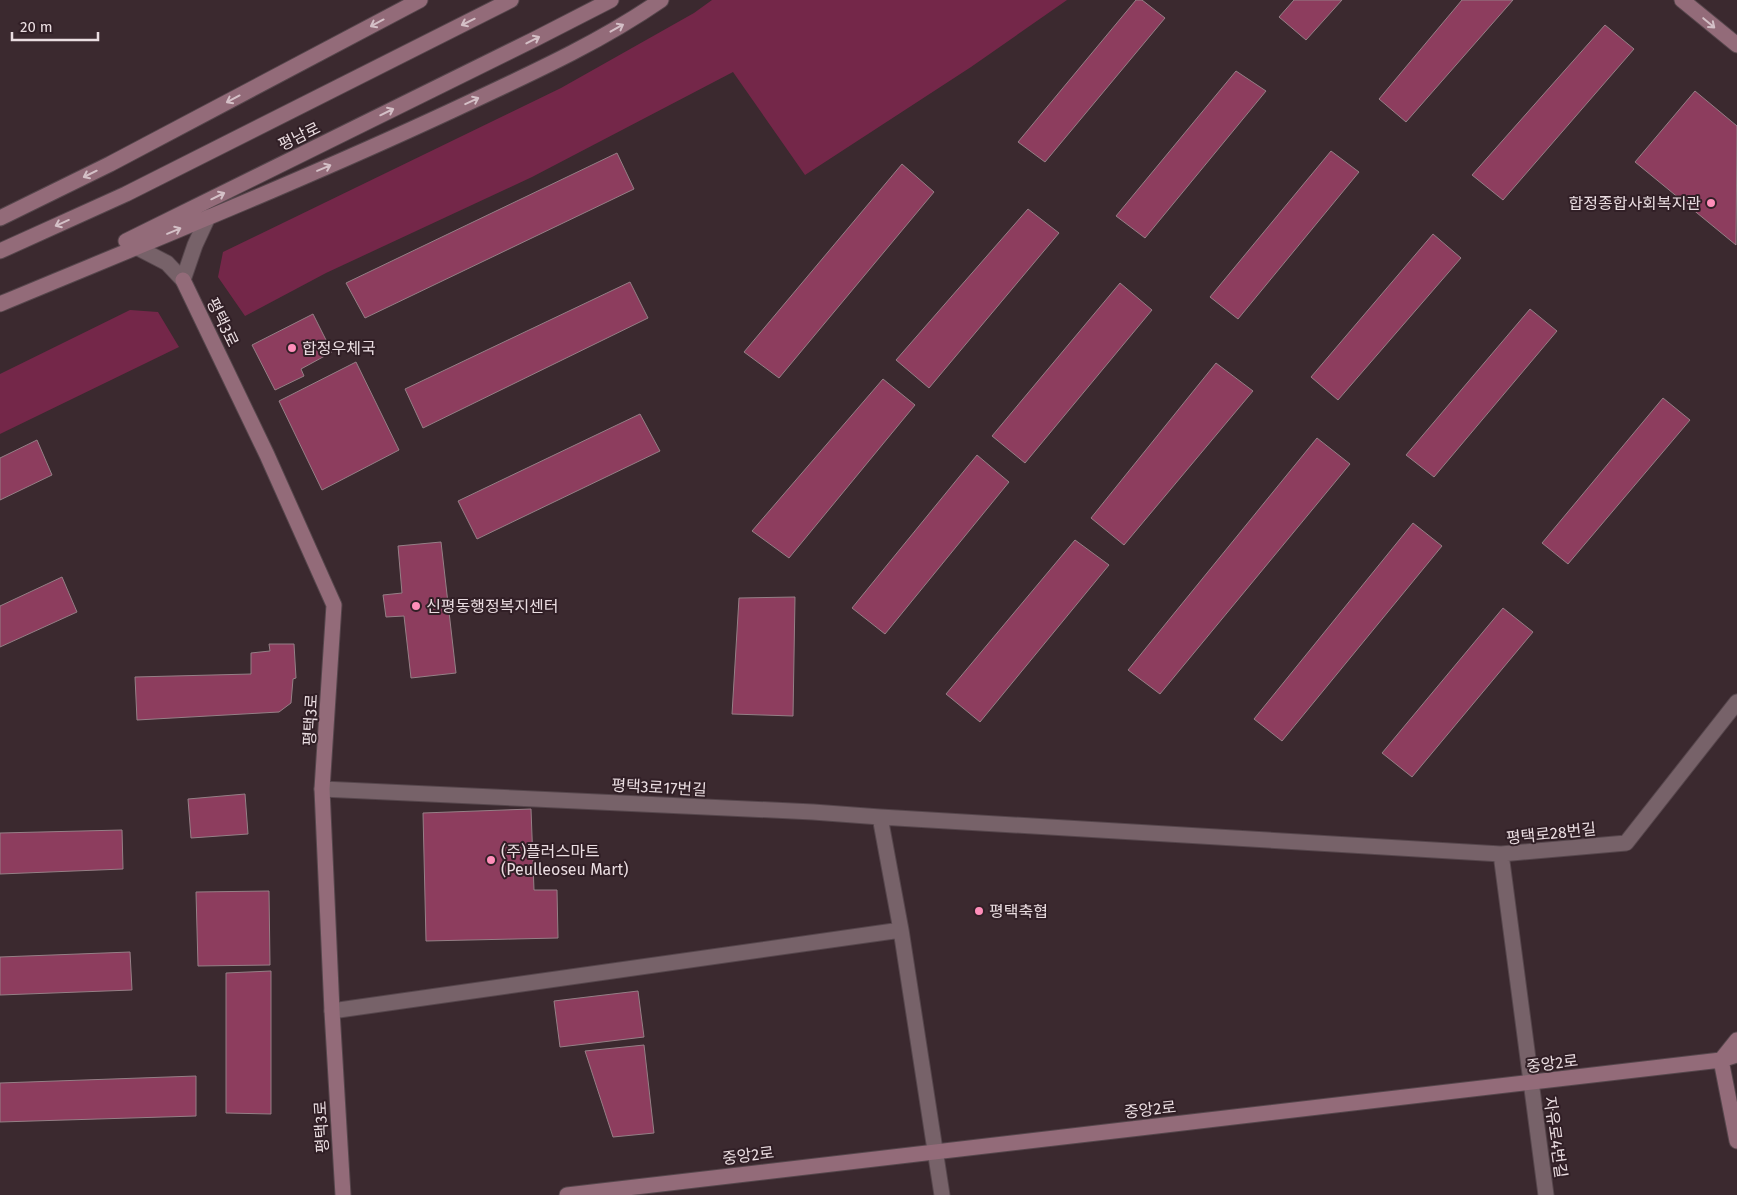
<svg xmlns="http://www.w3.org/2000/svg" width="1737" height="1195" font-family="'Fira Sans','Noto Sans KR',sans-serif">
  <style>
    .green { fill: #742749 }
    .building { fill: #8d3d5e; stroke: #957f86 }
    .lines { fill: none; stroke-linecap: round; stroke-linejoin: round }
    .street-casing { stroke: #56464c; stroke-width: 17 }
    .secondary-casing { stroke: #56464c; stroke-width: 17 }
    .street { stroke: #776269; stroke-width: 15 }
    .secondary { stroke: #936b79; stroke-width: 15 }
    .oneway { stroke: #d4c0c7 }
    .poi-dot { fill: #ff8eba; stroke: #311f26; stroke-width: 2 }
    .labels { text-anchor: middle; stroke-width: 4; stroke-linejoin: round; paint-order: stroke }
    .street-label { font-size: 16px; fill: #eadde1; stroke: #311f26 }
    .poi-label { font-size: 16px; fill: #eadde1; stroke: #311f26; text-anchor: start }
  </style>
  <rect width="100%" height="100%" fill="#3b292f"/>
  <path class="green" d="M712,0H1067L971,67L805,175L733,72L532,177L326,273L245,316L218,277L223,252L561,88L694,13Z
    M130,310L158,312L179,347L0,434V374Z"/>
  <path class="building" d="M1136,0H1142L1165,18L1045,162L1018,142Z
    M1294,0H1342L1306,40L1279,17Z
    M1462,0H1513L1406,122L1379,99Z
    M1605,25L1634,49L1503,200L1472,175Z
    M1236,71L1266,91L1145,238L1116,216Z
    M1695,91L1737,126L1736,245L1635,162Z
    M1331,151L1359,172L1238,319L1210,297Z
    M617,153L634,189L365,318L346,283Z
    M902,164L934,192L779,378L744,352Z
    M1028,209L1059,233L929,388L896,360Z
    M1433,234L1461,258L1338,400L1311,377Z
    M630,282L648,318L423,428L405,389Z
    M1120,283L1152,310L1025,463L992,436Z
    M1530,309L1557,331L1434,477L1406,455Z
    M313,314L332,352L301,369L304,376L275,390L252,345Z
    M356,362L399,450L322,490L279,401Z
    M1216,363L1253,391L1124,545L1091,518Z
    M883,379L915,405L789,558L752,531Z
    M1663,398L1690,420L1568,564L1542,543Z
    M640,414L660,451L477,539L458,501Z
    M1317,438L1350,464L1160,694L1128,670Z
    M37,440L52,475L0,500V458Z
    M977,455L1009,482L885,634L852,608Z
    M1413,523L1442,546L1282,741L1254,719Z
    M1075,540L1109,565L980,722L946,694Z
    M441,542L456,673L411,678L404,616L386,617L383,595L402,593L398,546Z
    M62,577L77,612L0,647V606Z
    M795,597L793,716L732,714L739,598Z
    M1503,608L1533,632L1412,777L1382,753Z
    M269,644H294L296,678L293,679L291,703L279,712L137,720L135,677L251,674V653L270,651Z
    M245,794L248,834L191,838L188,799Z
    M531,809L534,890H557L558,938L426,941L423,813Z
    M122,830L123,869L0,874V833Z
    M269,891L270,965L198,966L196,892Z
    M130,952L132,990L0,995V957Z
    M271,971V1114L226,1113V973Z
    M638,991L644,1037L560,1047L554,1001Z
    M644,1045L654,1133L613,1137L585,1051Z
    M196,1076V1116L0,1122V1083Z"/>
  <g class="lines">
    <g class="street-casing">
      <path id="street" d="M136,247L167,263L183,280L195,245L208,217
        M322,789L813,812L880,817L1501,854
        M880,817L901,930L942,1195
        M332,1011L901,930
        M1546,1195L1501,854L1626,843L1737,702"/>
    </g>
    <g class="secondary-casing">
      <path id="secondary" d="M1682,0L1737,45
        M0,218L110,164L420,0
        M126,241L535,39L611,0
        M0,251L126,194L511,0
        M183,280L267,455L334,605L322,789L332,1011L343,1195
        M0,304C151,241 303,180 451,111C523,77 596,45 661,0
        M1737,1040L1721,1060L1737,1141
        M567,1195C951,1147 1337,1108 1721,1060L1737,1055"/>
    </g>
    <use href="#street" class="street"/>
    <use href="#secondary" class="secondary"/>
  </g>
  <defs><path id="oneway-shaft" d="M-6 0H5M1.5-3L5.5 0L1.5 3" fill="none" stroke-width="1.6" stroke-linecap="round" stroke-linejoin="round" transform="scale(1.25)"/></defs>
  <g class="oneway">
    <use href="#oneway-shaft" transform="translate(468 22) rotate(154)"/>
    <use href="#oneway-shaft" transform="translate(377 23) rotate(152)"/>
    <use href="#oneway-shaft" transform="translate(1709 23) rotate(40)"/>
    <use href="#oneway-shaft" transform="translate(617 28) rotate(-29)"/>
    <use href="#oneway-shaft" transform="translate(533 40) rotate(-27)"/>
    <use href="#oneway-shaft" transform="translate(233 99) rotate(152)"/>
    <use href="#oneway-shaft" transform="translate(472 101) rotate(-25)"/>
    <use href="#oneway-shaft" transform="translate(387 112) rotate(-26)"/>
    <use href="#oneway-shaft" transform="translate(324 168) rotate(-23)"/>
    <use href="#oneway-shaft" transform="translate(90 174) rotate(154)"/>
    <use href="#oneway-shaft" transform="translate(218 196) rotate(-26)"/>
    <use href="#oneway-shaft" transform="translate(62 223) rotate(156)"/>
    <use href="#oneway-shaft" transform="translate(174 231) rotate(-23)"/>
  </g>
  <g class="poi-dot">
    <circle cx="1711" cy="203" r="5"/>
    <circle cx="292" cy="348" r="5"/>
    <circle cx="416" cy="606" r="5"/>
    <circle cx="491" cy="860" r="5"/>
    <circle cx="979" cy="911" r="5"/>
  </g>
  <g class="labels">
    <g class="street-label">
      <text transform="translate(299 136) rotate(-26)" y="6">평남로</text>
      <text transform="translate(223 322) rotate(64)" y="6">평택3로</text>
      <text transform="translate(310 720) rotate(-87)" y="6">평택3로</text>
      <text transform="translate(659 787) rotate(3)" y="6">평택3로17번길</text>
      <text transform="translate(1551 833) rotate(-6)" y="6">평택로28번길</text>
      <text transform="translate(1552 1063) rotate(-7)" y="6">중앙2로</text>
      <text transform="translate(1150 1109) rotate(-6)" y="6">중앙2로</text>
      <text transform="translate(321 1127) rotate(-93)" y="6">평택3로</text>
      <text transform="translate(1556 1137) rotate(82)" y="6">자유로4번길</text>
      <text transform="translate(748 1155) rotate(-7)" y="6">중앙2로</text>
    </g>
    <g class="poi-label">
      <text x="1701" y="209" text-anchor="end">합정종합사회복지관</text>
      <text x="302" y="354">합정우체국</text>
      <text x="426" y="612">신평동행정복지센터</text>
      <text x="501" y="857">(주)플러스마트<tspan x="501" dy="18">(Peulleoseu Mart)</tspan></text>
      <text x="989" y="917">평택축협</text>
    </g>
  </g>
  <path d="M12 32v8h86v-8" fill="none" stroke="#eadde1" stroke-width="2.5"/>
  <text x="20" y="32" font-size="15" fill="#eadde1" stroke="#311f26" stroke-width="4" paint-order="stroke">20 m</text>
</svg>
